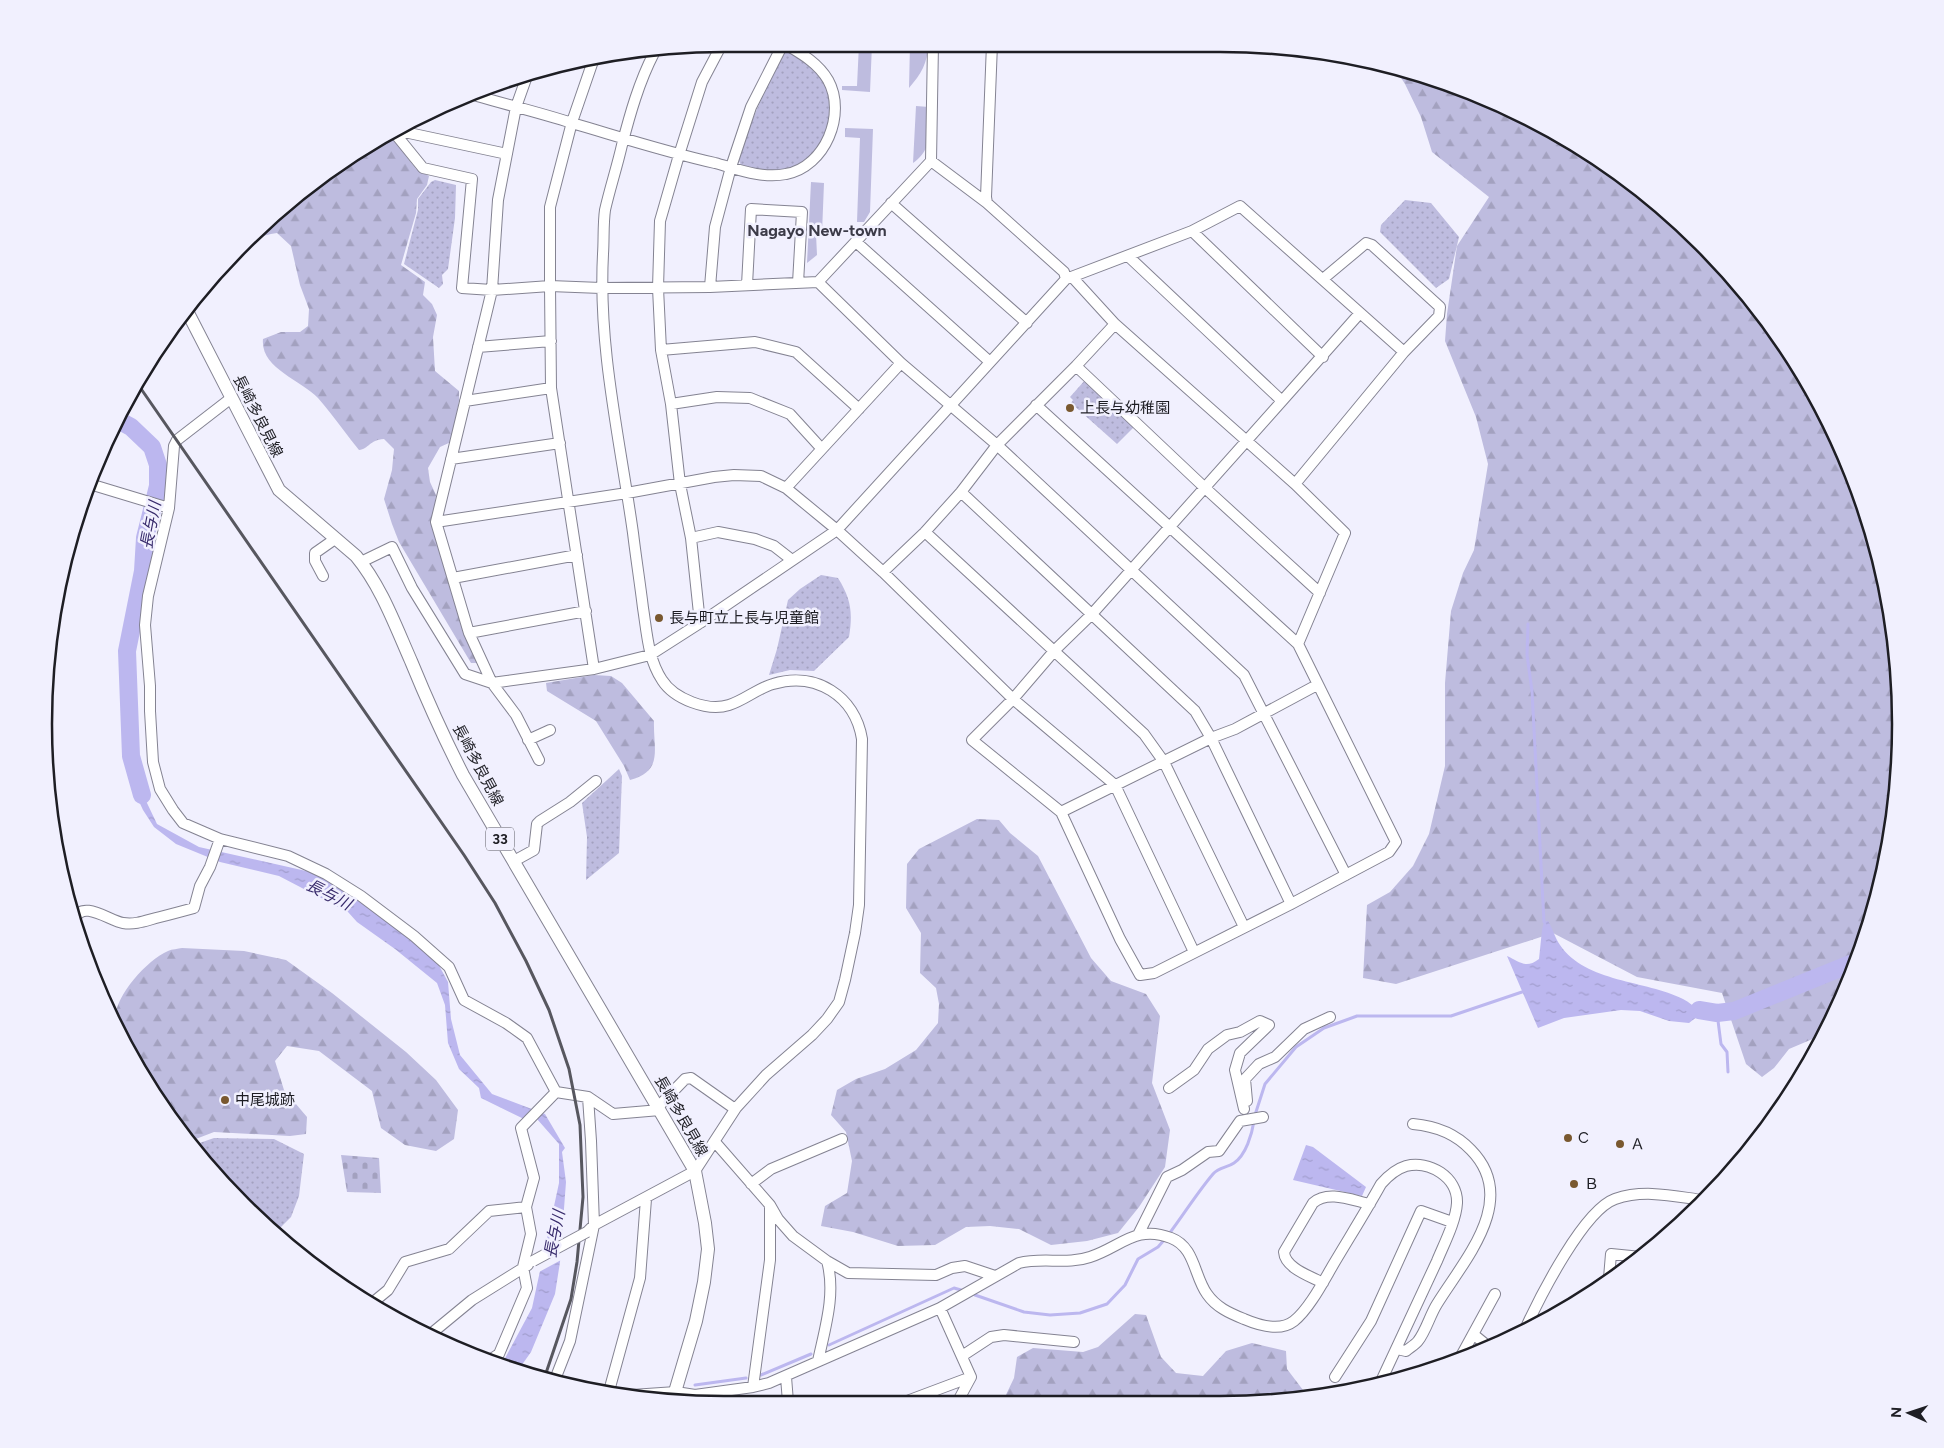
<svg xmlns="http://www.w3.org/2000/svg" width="1944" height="1448" font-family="Figtree,'Noto Sans JP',sans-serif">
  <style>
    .green { fill: #bebcdf }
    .forest { fill: url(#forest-firs) }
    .cemetery { fill: url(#cemetery-stones) }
    .park { fill: url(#park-dots) }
    .water { fill: url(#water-ripples) }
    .pier { fill: #f1f0fe }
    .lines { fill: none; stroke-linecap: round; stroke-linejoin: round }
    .stream { stroke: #bcb7ef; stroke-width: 3 }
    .river { stroke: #bcb7ef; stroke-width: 18 }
    .minor-casing { stroke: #848392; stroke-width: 12 }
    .major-casing { stroke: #848392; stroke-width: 14 }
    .minor { stroke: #fff; stroke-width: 10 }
    .major { stroke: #fff; stroke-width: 12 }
    .rail { stroke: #57575f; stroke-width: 3 }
    .minor-bridge-casing { stroke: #848392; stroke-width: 12; stroke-linecap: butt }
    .minor-bridge { stroke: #fff; stroke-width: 10 }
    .poi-dot { fill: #79582f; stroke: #f1f0fe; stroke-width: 2 }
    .labels { text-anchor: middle; stroke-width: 5; stroke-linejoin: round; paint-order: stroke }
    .shield { fill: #f1f0fe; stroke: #5d5d65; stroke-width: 1 }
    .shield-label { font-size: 14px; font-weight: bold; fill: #1e1e24 }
    .poi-label { font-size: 15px; fill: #1e1e24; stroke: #f1f0fe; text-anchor: start }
    .street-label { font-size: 15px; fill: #1e1e24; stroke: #f1f0fe }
    .neighbourhood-label { font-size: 16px; font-weight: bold; fill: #3c3b48; stroke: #f1f0fe }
    .water-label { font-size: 16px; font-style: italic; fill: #372a6b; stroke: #f1f0fe }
    .rim { fill: none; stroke: #1e1e24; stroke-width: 2.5 }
  </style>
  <defs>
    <pattern id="forest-firs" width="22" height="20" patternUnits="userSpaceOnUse" patternTransform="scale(1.25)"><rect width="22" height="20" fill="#bebcdf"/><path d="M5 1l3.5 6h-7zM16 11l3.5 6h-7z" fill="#a3a1bf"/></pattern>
    <pattern id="cemetery-stones" width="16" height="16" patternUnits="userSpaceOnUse" patternTransform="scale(1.25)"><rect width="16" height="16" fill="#bebcdf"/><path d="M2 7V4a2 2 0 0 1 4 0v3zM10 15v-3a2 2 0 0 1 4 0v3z" fill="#a3a1bf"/></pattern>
    <pattern id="park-dots" width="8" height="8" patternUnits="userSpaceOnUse" patternTransform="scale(1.25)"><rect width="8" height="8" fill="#bebcdf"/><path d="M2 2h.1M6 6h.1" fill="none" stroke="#a3a1bf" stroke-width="1.8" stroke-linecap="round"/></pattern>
    <pattern id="water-ripples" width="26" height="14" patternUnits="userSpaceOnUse" patternTransform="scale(1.25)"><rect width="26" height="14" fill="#bcb7ef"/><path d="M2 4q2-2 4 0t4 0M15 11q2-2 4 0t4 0" fill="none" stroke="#a19dcd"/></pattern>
  </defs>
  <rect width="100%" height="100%" fill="#f1f0fe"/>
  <path class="green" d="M859,44H872L870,92L842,90V86H857Z
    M910,44H928C928,63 921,74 909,88Z
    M916,106L929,107C928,130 934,149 913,163Z
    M845,128L873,129L870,212L864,222H857L860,138L845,137Z
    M811,182L824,183L822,233L816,234L817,255L807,263Z"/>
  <path class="forest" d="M1394,67L1481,96L1598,158L1669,213L1760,310L1830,423L1877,548L1899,680L1894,813L1864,943L1822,1035L1789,1049L1774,1068L1762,1077L1746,1064L1722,993L1637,977L1553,933L1396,984L1363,978L1367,905L1390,892L1413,866L1429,834L1445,766V683L1451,611L1463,573L1474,550L1488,464L1476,417L1445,341L1447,314L1457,246L1489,197L1432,152L1421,117L1405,84Z
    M389,133L416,169L429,176L427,185L417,199L416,213L401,265L425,282L423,295L432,304L437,315L433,337L435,371L459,391V401L451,442L440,447L428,468L430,482L436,495L435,507L480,663H471L399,542L392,524L384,499L392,470L394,449L384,439C369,440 369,449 359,450C345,433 333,415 318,398C301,380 260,368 263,339L281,332H300L308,326L309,309L300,285L291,246L277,233C260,235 245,244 233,256L243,243Z
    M594,675L611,676L622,683L654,721C653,749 664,771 630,780L624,766L596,721L547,691L546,683Z
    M977,819L999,820L1010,833L1038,856L1091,958L1111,981L1146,994L1160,1016L1152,1083L1170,1130L1165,1167L1139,1207L1118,1233L1087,1241L1051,1245L1019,1229L990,1226L966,1227L935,1245L898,1246L853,1232L821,1226L825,1206L847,1193L852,1161L846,1132L831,1115L837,1090L856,1079L885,1069L916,1050L938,1023L939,1004L936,988L920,973L921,933L906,908L907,864L919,849Z
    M182,948L244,951L286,960L332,993L406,1052L436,1080L458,1110L454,1139L436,1151L405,1145L381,1128L372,1091L319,1051L287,1046L275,1061L284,1090L307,1117L306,1134L290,1136L214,1132L188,1142C174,1127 115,1037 115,1018C116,995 147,960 168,951C172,949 178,949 182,948Z
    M1135,1314L1146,1315L1161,1357L1176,1373L1203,1376L1226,1351L1252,1343L1286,1351L1287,1369L1303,1390L1306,1398L1003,1401L1014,1378L1017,1357L1033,1348L1083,1352L1098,1347Z"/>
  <path class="cemetery" d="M341,1155L379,1158L381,1193L347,1192Z"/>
  <path class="park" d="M786,50C794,55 805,59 812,65C818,72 826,82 829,91C836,113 826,146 807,160C798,167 783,171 771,171C761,172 751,168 741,165L738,159C751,121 766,85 786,50Z
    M435,180L456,185L455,218L448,269L442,275L443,284L439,288L404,264L418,210V199L431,182Z
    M1405,200L1431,203L1459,237L1449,279L1436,288L1380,232L1381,225Z
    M1086,379L1135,426L1117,444L1071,403L1073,400L1070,397Z
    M821,575L838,578C851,599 853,612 849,637L814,671L790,670L769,675L777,649L788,600L800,589Z
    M619,769L622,776L619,853L586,880L587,837L582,803Z
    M214,1138L274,1139L304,1154L299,1196L291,1217L274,1234L191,1146Z"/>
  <path class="water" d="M136,768L147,803L157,824L199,847L315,873L369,906L436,960L448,982L451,1019L460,1055L492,1094L545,1114L565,1148L562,1152L566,1182L560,1262L555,1294L531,1352L519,1369L503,1362L532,1308L559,1183V1144L537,1119L526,1120L481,1098L479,1088L459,1069L448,1043L445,1005L437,983L395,949L357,922L348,912L279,876L220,862L176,844L154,827L143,810L136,795Z
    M1548,921C1553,929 1555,938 1560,945C1586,983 1646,980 1683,999C1689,1002 1694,1007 1699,1010L1698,1016L1689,1023L1669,1021L1640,1011L1621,1010L1564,1018L1538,1028L1507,956C1520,962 1526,969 1539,959L1542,930L1544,922Z
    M1306,1145L1313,1147L1366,1187L1362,1196L1293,1180Z"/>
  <path class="pier" d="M565,1229L563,1259L539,1272L545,1241Z"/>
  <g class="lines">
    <path class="stream" d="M1528,624L1527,655L1532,691L1544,922
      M1717,1013L1721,1044L1727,1052L1728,1072
      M1255,1115L1265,1084L1296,1047L1324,1028L1357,1016H1451L1522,992
      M1169,1234C1184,1214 1197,1193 1213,1174C1219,1167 1227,1168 1234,1163C1246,1155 1252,1134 1254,1121
      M975,1295L1024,1312L1050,1315L1080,1313L1107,1304L1125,1285L1138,1259L1158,1247L1165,1239
      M829,1345L954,1288L961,1290
      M761,1375L811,1354
      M695,1385L746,1378"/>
    <path class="river" d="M116,419L131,427L152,447L158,465V486L145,538L143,571L127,651L131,756L142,795
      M1699,1010L1717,1013L1734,1011L1855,962"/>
    <g class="minor-casing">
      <path id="minor" d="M593,61L572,122L550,207V286L551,388L594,669
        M527,76L516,107L498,200L492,290L436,522L469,633L492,683L594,669L650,655L700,623L837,530L1066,279L1192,231L1240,206L1404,352
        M477,96C508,105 541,113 572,123C620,137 666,152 715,163C737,169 762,179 786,174C825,167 847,114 828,80C818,63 802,54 785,44
        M395,130L507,154
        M393,131L423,168L472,179L462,288L492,290L550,286L601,288L710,287L818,282L931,161L933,44
        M931,161L987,203L1064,272L1066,279
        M891,203L1027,323
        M987,203L986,197L992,44
        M1192,231L1323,357
        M856,242L990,362
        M1128,256L1282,401L1360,313
        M1073,278L1115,324L1295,484L1345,533L1298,644
        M818,282L901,363L997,445L1244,675L1346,875
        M747,285L751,209L802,212L798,283
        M710,287L715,227L731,167L751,107L783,44
        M478,347L551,341
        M661,350L755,342L796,352L859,409
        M1076,366L1204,487L1320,593
        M230,399L177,440L174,446L169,508L148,596L145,625L150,686V711L153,762L160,789L173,810L183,823L220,839L288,856L326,874L361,896L414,936L449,967L464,1000L506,1023L527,1038L556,1092
        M465,401L551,388
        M671,404L717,397L750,398L790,414L821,448
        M1036,405L1298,644L1396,842L1389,852L1291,904L1154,973L1140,975L1120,939L1061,812L972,740L1013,699L1055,650L1092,614L1282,401
        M451,459L560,443
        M1295,484L1404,352L1439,316L1440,307L1372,245L1366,243L1323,279
        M93,485L169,508
        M786,488L901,363
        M961,492L1195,711L1211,738L1291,904
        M436,522L627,493L714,477L734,475L761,476L786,488L837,530L883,572L1013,699L1115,785L1194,952
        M925,532L1144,734L1164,762L1244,927
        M691,538L718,532L755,539L774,546L792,560
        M361,562L392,547L412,588L465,674L492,683L516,715L539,760
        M883,572L925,532L961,492L997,445L1076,366L1115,324
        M323,576L315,561V553L335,539
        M453,578L577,555
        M700,623L691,538L680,484L671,404L661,350L658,288L660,221L679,155L702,82L722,44
        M469,633L586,611
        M528,740L550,730
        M1061,812L1211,738L1235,729L1317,685
        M514,861L534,850L537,824L540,821L570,802L596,781
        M75,919C82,899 110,921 123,923C137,925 147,920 160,917C172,914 183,911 194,908L200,886L210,867L220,839
        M1169,1088L1194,1070L1208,1049L1227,1035L1240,1032L1260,1021L1269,1025L1240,1053L1235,1070L1244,1109
        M556,1092L588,1097L613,1114L660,1110
        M1247,1101L1245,1079L1259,1064L1275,1057L1304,1029L1330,1017
        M658,1107L685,1079L691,1078L735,1109
        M715,1142L770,1205L778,1219L793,1236L827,1261L848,1273L936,1275L952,1268L965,1266L995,1276
        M751,1184L771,1169L842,1139
        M587,1232L594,1225L695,1171L736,1108L766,1075L812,1035L827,1019L839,1002L845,980L855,933L859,905L862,739C855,696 816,671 773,684C758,688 745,700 729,705C708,712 674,699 662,680C648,659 647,633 643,608C640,583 636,558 633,533C620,440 598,348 603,254C604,240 603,224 605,210C610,188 617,167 622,145C630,114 639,82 654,53
        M1139,1233L1167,1177L1182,1170L1208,1152L1219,1151L1240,1121L1263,1117
        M1609,1278L1611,1254L1641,1257
        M1323,1283C1310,1276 1285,1268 1284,1252L1313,1203C1328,1190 1351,1200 1370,1204
        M371,1304L388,1290L405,1262L449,1249L489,1211L526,1207L534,1178L521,1128L556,1092
        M1527,1325C1541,1295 1584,1210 1615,1199C1644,1189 1673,1196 1702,1200
        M432,1333L472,1300L528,1265
        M1473,1334L1484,1343L1485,1350
        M1397,1349L1406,1351C1409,1348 1415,1345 1418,1341C1426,1331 1430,1315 1437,1304C1464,1260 1520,1200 1471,1150C1455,1133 1436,1126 1413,1124
        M962,1356L991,1337L1004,1335L1074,1342
        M493,1358L499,1354L527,1288L523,1267L531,1234L526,1207
        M1460,1358L1495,1294
        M818,1361C825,1328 836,1294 827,1261
        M786,1377L788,1402
        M1335,1377L1371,1321L1421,1211L1452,1222
        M554,1382L570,1341L594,1225L591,1141L588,1097
        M753,1387L770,1260V1206
        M609,1391L640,1278L646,1199
        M720,1392L721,1402
        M632,1395L676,1392L695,1395L753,1387L769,1383L940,1308L1019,1263C1043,1257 1067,1265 1090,1257C1121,1247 1136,1224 1171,1238C1195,1247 1194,1276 1207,1294C1216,1307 1229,1313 1244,1319C1258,1325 1280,1332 1294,1321C1309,1309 1323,1282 1333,1265C1349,1238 1366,1211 1381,1184C1388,1176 1396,1169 1406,1166C1429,1160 1458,1177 1457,1203C1456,1221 1444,1244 1437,1261C1419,1300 1401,1339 1382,1379
        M907,1401L971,1377L940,1308
        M958,1401L971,1377"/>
    </g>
    <g class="major-casing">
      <path id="major" d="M187,311L279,490L356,556C381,586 395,625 411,661C427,700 444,738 463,775L695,1171L705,1223L708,1249L704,1282L696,1321L672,1402"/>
    </g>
    <use href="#minor" class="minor"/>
    <use href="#major" class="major"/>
    <path class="rail" d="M137,383L464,855L495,903L526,961L549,1010L569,1069L580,1125L583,1197L577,1262L571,1299L544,1379"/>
    <g class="minor-bridge-casing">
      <path id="minor-bridge" d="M533,1261L587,1232"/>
    </g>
    <use href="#minor-bridge" class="minor-bridge"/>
  </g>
  <g class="poi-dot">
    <circle cx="1070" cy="408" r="5"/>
    <circle cx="659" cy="618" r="5"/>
    <circle cx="225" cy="1100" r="5"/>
    <circle cx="1568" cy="1138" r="5"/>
    <circle cx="1620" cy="1144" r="5"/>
    <circle cx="1574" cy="1184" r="5"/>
  </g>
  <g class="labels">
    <rect class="shield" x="486" y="827.5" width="28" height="23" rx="4"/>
    <g class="shield-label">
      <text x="500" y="844">33</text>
    </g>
    <g class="poi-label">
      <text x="1080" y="413">上長与幼稚園</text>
      <text x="669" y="623">長与町立上長与児童館</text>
      <text x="235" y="1105">中尾城跡</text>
      <text x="1578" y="1143">C</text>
      <text x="1630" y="1149">Ａ</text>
      <text x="1584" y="1189">Ｂ</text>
    </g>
    <g class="street-label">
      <text transform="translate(258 416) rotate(63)" y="5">長崎多良見線</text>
      <text transform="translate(478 765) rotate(62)" y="5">長崎多良見線</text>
      <text transform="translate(681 1116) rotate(60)" y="5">長崎多良見線</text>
    </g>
    <g class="neighbourhood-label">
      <text x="817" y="236">Nagayo New-town</text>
    </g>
    <g class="water-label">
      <text transform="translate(150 525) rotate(-79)" y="6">長与川</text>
      <text transform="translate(329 894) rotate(27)" y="6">長与川</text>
      <text transform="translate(554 1234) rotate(-79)" y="6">長与川</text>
    </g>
  </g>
  <path d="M0 0H1944V1448H0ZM724 52H1220A672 672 0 0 1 1892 724V724A672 672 0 0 1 1220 1396H724A672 672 0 0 1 52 724V724A672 672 0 0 1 724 52Z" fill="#f1f0fe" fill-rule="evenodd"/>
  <path class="rim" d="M724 52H1220A672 672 0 0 1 1892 724V724A672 672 0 0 1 1220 1396H724A672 672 0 0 1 52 724V724A672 672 0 0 1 724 52Z"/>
  <g transform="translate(1909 1413) rotate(273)" stroke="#f1f0fe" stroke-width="4" paint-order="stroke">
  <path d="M0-4L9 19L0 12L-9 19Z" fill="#1e1e24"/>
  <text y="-8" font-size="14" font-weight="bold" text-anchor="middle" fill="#1e1e24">N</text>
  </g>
</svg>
